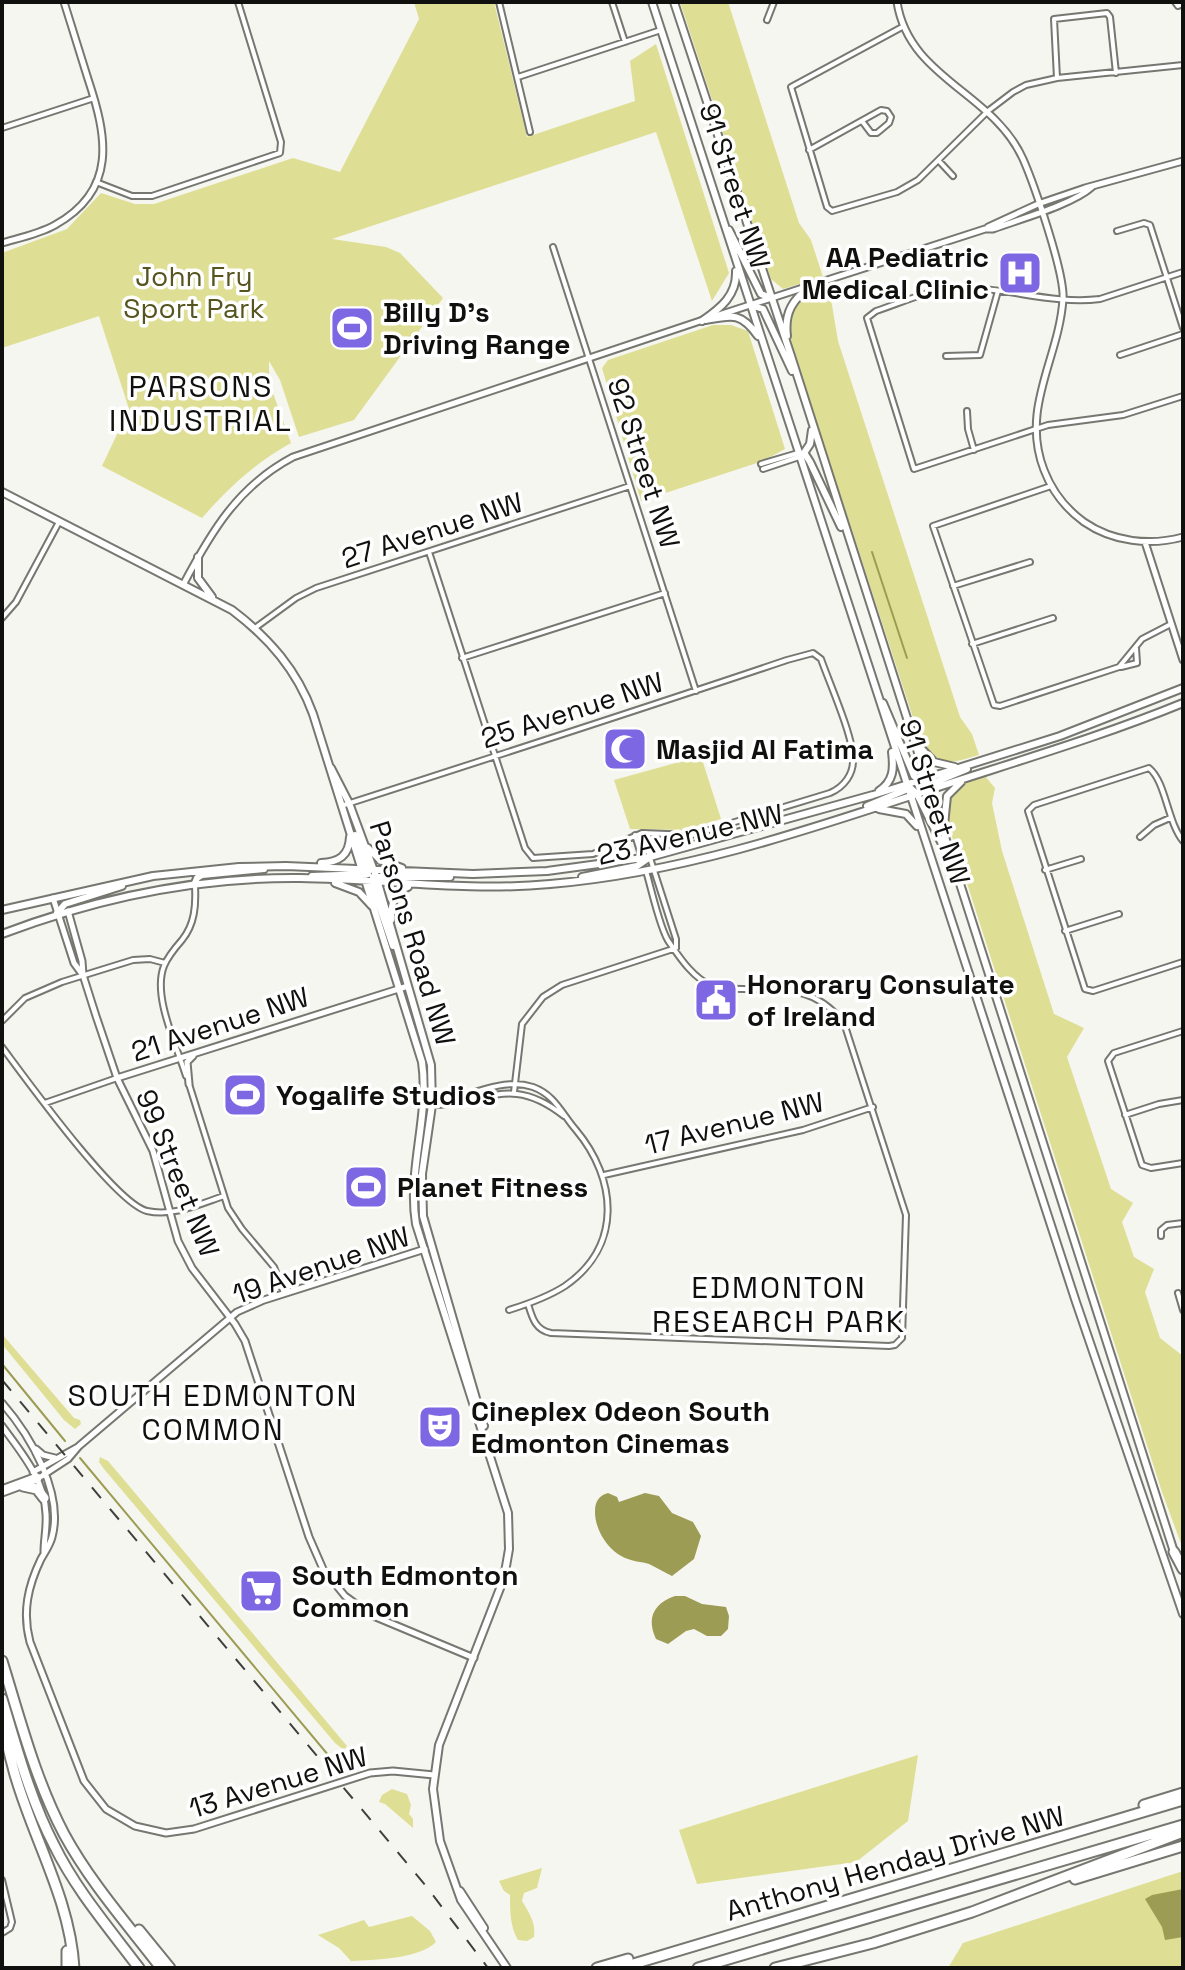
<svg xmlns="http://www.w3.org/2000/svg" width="1185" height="1970" font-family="'Space Grotesk',sans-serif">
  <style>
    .green { fill: #dede94 }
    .water { fill: #9d9c54 }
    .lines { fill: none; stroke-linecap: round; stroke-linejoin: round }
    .stream { stroke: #9d9c54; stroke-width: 2 }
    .minor-casing { stroke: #777772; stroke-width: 8 }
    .tertiary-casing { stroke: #777772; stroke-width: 9 }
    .secondary-casing { stroke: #777772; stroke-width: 10 }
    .motorway-casing { stroke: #777772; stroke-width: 13 }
    .minor { stroke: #fff; stroke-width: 4 }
    .tertiary { stroke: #fff; stroke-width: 5 }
    .secondary { stroke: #fff; stroke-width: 6 }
    .motorway { stroke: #fff; stroke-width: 9 }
    .rail { stroke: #3f3f3d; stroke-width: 2; stroke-dasharray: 14 14; stroke-linecap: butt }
    .labels { text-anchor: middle; stroke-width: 7; stroke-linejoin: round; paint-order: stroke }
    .street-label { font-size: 28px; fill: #10110f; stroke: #fff }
    .poi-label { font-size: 28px; font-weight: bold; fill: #10110f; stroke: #fff; text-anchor: start }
    .park-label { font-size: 28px; fill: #57551f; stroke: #fff }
    .neighbourhood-label { font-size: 30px; letter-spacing: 2px; fill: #10110f; stroke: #fff }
  </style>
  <rect width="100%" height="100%" fill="#f6f6f0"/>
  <path class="green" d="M414,2H494L527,137L635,101L630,61L656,44L729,273L712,301L656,132L332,239L386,247L400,253L443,298L354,420L299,437L280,380L269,361V382L291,443C255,463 229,487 202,518L102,466L129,409L99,316L2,348V253L67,229L101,193L135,204H154L293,158L340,172L419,19Z
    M680,2H728L799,223L811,240L823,277L783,289L771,279Z
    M826,284L832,305L838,341L960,717L972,734L979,755C951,763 943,768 922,745L795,356C784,320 787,298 826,284Z
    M713,325H731L748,331L785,449L763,461L641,501L602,368L608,360Z
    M701,756L721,819L683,830L630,829L614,780Z
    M985,776L995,788L992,803L1002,851L1054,1014L1084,1028L1067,1057L1111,1189L1133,1203L1122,1222L1134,1257L1154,1269L1145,1292L1160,1338L1183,1356V1549L1162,1492L948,824L949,798L962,783Z
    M2,1334L74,1418L80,1420L81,1424L75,1429L64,1420L2,1344Z
    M100,1457L108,1461L125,1481L347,1746L344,1750L335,1743L104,1469L99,1462Z
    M918,1755L908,1821L856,1862L697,1884L679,1830Z
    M392,1789L407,1794L411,1805L409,1814L413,1819V1828L385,1804L379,1802L382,1795Z
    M542,1868L537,1888L524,1893L522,1901C529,1913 536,1922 534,1937L527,1941L518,1940C510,1927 510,1911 510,1895L504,1891L499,1881Z
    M1183,1871V1968H948L963,1943Z
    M412,1916L430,1931L436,1942C419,1959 374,1960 351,1961L339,1948L318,1935L364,1920L369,1927Z"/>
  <path class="water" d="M608,1493L617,1497L619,1502L645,1493L659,1496L672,1513L693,1522L701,1536L694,1559L672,1576C664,1572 657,1568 649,1564C643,1562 637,1562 631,1560C611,1555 595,1532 595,1512C595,1502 598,1496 608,1493Z
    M675,1596H685L702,1604L726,1607L729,1616L728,1629L721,1636H707L694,1629L686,1631L668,1644L656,1639C646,1618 654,1603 675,1596Z
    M1183,1889V1937L1165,1940L1162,1927L1145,1899L1152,1895Z"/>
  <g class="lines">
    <path class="stream" d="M872,552L907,658
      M2,1364L65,1441
      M80,1458L334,1762"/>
    <g class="minor-casing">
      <path id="minor" d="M499,2L530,132
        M612,2L625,42
        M1175,2L1178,6L1183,4
        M767,20L774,2
        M904,26L791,87L827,207L832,211L897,192L918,180L988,111L1013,92L1026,85L1057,78L1183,65
        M518,77L661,30
        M1057,78L1054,19L1107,13L1110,17L1116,73
        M2,128L94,98
        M809,150L881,110L887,111L891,117L889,123L877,133H871L862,121
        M939,161L953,176
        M96,182L132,196H152L280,153L281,142L238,2
        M1117,231L1144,223L1150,225L1183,328
        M553,247L696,691
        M1183,272L1100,299C1051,305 1003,286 955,288C930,289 901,303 876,311L867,318L914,469L1048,425L1123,415L1183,396
        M1120,355L1183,334
        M946,356L980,355L998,291
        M967,411L968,429L974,450
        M761,464L798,453
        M763,469L799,457
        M1051,486L933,526L994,705L1000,706L1119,667L1142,639L1171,624
        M953,586L1030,562
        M2,618L16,602L59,522
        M255,628L296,598L316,588L630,486
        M972,644L1053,618
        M462,658L665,593
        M1121,667L1137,663L1136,648
        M341,806C490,758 639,710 787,660L813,653L821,659C829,682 853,736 853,758C854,774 844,787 830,793L692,835L642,833L593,854L533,858L525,848L429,552
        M642,833L676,939V948
        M635,835L642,858
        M1140,837L1154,825L1170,818
        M1183,841C1167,821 1166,782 1149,768L1034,805L1028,811L1085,989L1093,991L1183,962
        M1045,870L1081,859
        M1065,931L1119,914
        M2,1021L25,998L62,982L133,960L150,959L165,963
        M1183,1031L1114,1053L1108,1061L1142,1165L1151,1168L1183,1163
        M2,1047C26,1079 115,1203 147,1211C173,1217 200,1204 224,1196
        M186,1076C177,1046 152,996 164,966C168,956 175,948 182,940C195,924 196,905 195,886
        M189,1084L228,1208L242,1229L274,1267L284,1293
        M514,1092L522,1024L543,997L562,985L676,948
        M424,1097C434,1097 445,1098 455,1097C481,1092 505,1078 533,1087C555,1095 562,1114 576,1130C617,1179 623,1246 565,1286C548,1297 528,1304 509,1310
        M45,1103L117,1078
        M423,1105C484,1108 507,1071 564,1116
        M1125,1115L1159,1104L1183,1100
        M604,1175L803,1130L873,1107
        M1161,1236V1230L1167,1225L1183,1223
        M1178,1293L1183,1310
        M528,1304C532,1317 535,1330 551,1333L889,1346L895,1345L902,1338L906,1215L844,1023C815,986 786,990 743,989C733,989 721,989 712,986C693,978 680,958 669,942C660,930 651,887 646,871
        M2,1880L12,1922L10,1928L2,1933"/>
    </g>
    <g class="tertiary-casing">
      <path id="tertiary" d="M897,2C909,79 993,92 1023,159C1034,184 1065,274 1063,299C1059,359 1020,408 1044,470C1052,491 1066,509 1084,522C1113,542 1150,546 1183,537
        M988,227L1038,204L1085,188L1183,161
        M2,243C19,238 39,234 55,225C118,190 107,136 88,79C80,53 72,28 64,2
        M716,316L985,229H993C1020,219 1072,205 1092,187
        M1145,542L1183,660
        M183,585C211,532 238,486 293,457L703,320
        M53,898L74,963L82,974
        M68,911L82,961L83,975L96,1016L117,1078L153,1151L178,1241L192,1268L235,1324L245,1341L309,1537L323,1569L345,1596L371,1615L474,1658
        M117,1078L408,986
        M189,1084L187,1062L193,1056
        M2,1403C30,1435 64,1493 52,1537C50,1545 45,1552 41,1559C28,1586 22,1612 30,1642L84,1781L106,1809L135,1826L166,1833L194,1829L370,1773L393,1771L434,1775
        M2,1426C21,1452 45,1480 46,1514C47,1527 44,1539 44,1552
        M36,1449L43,1455L55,1458
        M33,1472L78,1447
        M42,1476L68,1459L79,1446L237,1312L264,1300L425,1249"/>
    </g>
    <g class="secondary-casing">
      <path id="secondary" d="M652,2L1076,1302L1183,1614
        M674,2L791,356L1175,1555
        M729,230L761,294L771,298
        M750,305L763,309L792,371
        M706,320C732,315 741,312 758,336
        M702,321C721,308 737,295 736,271
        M787,336C784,312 793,299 812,285
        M798,453L805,454L810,462L841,527
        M802,456L810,444L812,430
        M2,492L232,610C269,638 297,670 313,714L422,1062C430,1116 407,1170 416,1224L508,1513L509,1549L504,1578L439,1745L433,1789L440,1841L461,1900L507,1968
        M198,557V578L212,597
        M883,703L914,776L930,790
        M918,745L934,762L955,767
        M331,768L349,803L376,876L431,1065L432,1105L422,1174L423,1216L484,1426
        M906,784L917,794L949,858
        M926,786L967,769
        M879,791C894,781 894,768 892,752
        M867,806L908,789
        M879,809L906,814L917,826
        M944,825L947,796L961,782
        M355,835L368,870
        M368,848L380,860L402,868
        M321,863C339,862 349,856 350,837
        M312,876L368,874
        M373,877H450
        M582,877L637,866L650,857
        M371,881L393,946
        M195,883L197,878L202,875L264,869
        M335,883L359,892L372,906
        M2,910L153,876L239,867L286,866L473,874L547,871L650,857L873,795L1060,736L1183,688
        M57,913L65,904L122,886
        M391,920C391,906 393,892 408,887
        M2,934C99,897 197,877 300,878C384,879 466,892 550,884C681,873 805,831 929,790C1014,762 1100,737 1183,703
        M460,1891L484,1928"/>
    </g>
    <g class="motorway-casing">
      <path id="motorway" d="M23,1486L37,1489L44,1498
        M2,1491L37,1478
        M1174,1552L1183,1569
        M2,1661C20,1719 35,1779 64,1834C90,1882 128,1925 161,1968
        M2,1699C17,1748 30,1799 54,1845C76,1890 109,1928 139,1968
        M6,1716C4,1736 9,1752 14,1771C32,1837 70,1898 74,1968
        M1144,1805L1183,1793
        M1075,1879L1183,1846
        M139,1930L170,1968
        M67,1951V1968
        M597,1968L628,1959
        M620,1968L1183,1800
        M698,1968L1183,1825
        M775,1968L873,1943L972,1912L1183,1832"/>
    </g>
    <use href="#minor" class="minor"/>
    <use href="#tertiary" class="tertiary"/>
    <use href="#secondary" class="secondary"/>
    <use href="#motorway" class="motorway"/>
    <path class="rail" d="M2,1380L426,1886L488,1968"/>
  </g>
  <defs>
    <g id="hospital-square" transform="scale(2.3)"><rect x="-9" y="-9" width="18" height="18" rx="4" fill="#7d67e2" stroke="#fff"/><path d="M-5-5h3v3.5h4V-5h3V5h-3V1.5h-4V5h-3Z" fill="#fff"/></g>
    <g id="stadium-square" transform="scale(2.3)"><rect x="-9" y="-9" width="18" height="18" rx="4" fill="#7d67e2" stroke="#fff"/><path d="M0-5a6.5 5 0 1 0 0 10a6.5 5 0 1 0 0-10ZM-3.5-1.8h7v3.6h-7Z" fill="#fff"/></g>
    <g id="mosque-square" transform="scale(2.3)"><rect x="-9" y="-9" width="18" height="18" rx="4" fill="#7d67e2" stroke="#fff"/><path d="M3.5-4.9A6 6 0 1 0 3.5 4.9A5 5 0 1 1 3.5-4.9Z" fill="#fff"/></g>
    <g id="civic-square" transform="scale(2.3)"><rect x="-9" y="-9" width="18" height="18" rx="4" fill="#7d67e2" stroke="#fff"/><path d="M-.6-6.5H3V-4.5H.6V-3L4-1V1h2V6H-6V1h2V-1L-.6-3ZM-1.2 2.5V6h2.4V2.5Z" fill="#fff"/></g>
    <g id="theatre-square" transform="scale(2.3)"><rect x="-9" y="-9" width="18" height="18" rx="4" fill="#7d67e2" stroke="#fff"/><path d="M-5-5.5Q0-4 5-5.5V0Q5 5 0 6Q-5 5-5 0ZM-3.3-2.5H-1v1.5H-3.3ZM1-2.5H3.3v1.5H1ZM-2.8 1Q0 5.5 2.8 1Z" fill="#fff"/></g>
    <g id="supermarket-square" transform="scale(2.3)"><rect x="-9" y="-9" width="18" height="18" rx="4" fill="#7d67e2" stroke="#fff"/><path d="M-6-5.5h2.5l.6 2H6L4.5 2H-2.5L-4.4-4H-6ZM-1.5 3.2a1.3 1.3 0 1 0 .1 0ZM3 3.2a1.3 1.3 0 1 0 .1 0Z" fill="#fff"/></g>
  </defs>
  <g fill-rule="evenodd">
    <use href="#hospital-square" x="1020" y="273"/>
    <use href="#stadium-square" x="352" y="328"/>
    <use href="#mosque-square" x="625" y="749"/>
    <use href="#civic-square" x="716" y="1000"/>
    <use href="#stadium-square" x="245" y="1095"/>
    <use href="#stadium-square" x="366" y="1187"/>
    <use href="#theatre-square" x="440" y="1427"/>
    <use href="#supermarket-square" x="261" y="1591"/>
  </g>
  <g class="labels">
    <g class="street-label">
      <text transform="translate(735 186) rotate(72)" y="10">91 Street NW</text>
      <text transform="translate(644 463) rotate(72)" y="10">92 Street NW</text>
      <text transform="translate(432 530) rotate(-18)" y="10">27 Avenue NW</text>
      <text transform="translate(572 710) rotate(-18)" y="10">25 Avenue NW</text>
      <text transform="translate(935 802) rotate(72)" y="10">91 Street NW</text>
      <text transform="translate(690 834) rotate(-13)" y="10">23 Avenue NW</text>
      <text transform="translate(413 933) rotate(73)" y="10">Parsons Road NW</text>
      <text transform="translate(220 1024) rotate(-18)" y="10">21 Avenue NW</text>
      <text transform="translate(734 1123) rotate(-14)" y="10">17 Avenue NW</text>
      <text transform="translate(178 1173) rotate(68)" y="10">99 Street NW</text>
      <text transform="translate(321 1265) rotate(-19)" y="10">19 Avenue NW</text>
      <text transform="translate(278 1782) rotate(-17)" y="10">13 Avenue NW</text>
      <text transform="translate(895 1863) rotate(-16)" y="10">Anthony Henday Drive NW</text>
    </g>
    <g class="poi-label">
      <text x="989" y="267" text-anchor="end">AA Pediatric<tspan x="989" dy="32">Medical Clinic</tspan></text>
      <text x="383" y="322">Billy D's<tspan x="383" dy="32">Driving Range</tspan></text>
      <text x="656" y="759">Masjid Al Fatima</text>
      <text x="747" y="994">Honorary Consulate<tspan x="747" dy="32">of Ireland</tspan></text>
      <text x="276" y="1105">Yogalife Studios</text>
      <text x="397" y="1197">Planet Fitness</text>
      <text x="471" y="1421">Cineplex Odeon South<tspan x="471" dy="32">Edmonton Cinemas</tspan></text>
      <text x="292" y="1585">South Edmonton<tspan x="292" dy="32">Common</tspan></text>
    </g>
    <g class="park-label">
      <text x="194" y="286">John Fry<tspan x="194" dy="32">Sport Park</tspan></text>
    </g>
    <g class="neighbourhood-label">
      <text x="201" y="397">PARSONS<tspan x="201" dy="34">INDUSTRIAL</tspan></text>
      <text x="779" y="1298">EDMONTON<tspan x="779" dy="34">RESEARCH PARK</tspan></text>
      <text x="213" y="1406">SOUTH EDMONTON<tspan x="213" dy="34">COMMON</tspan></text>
    </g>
  </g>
  <rect width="1185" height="1970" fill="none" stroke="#10110f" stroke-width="8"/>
</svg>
